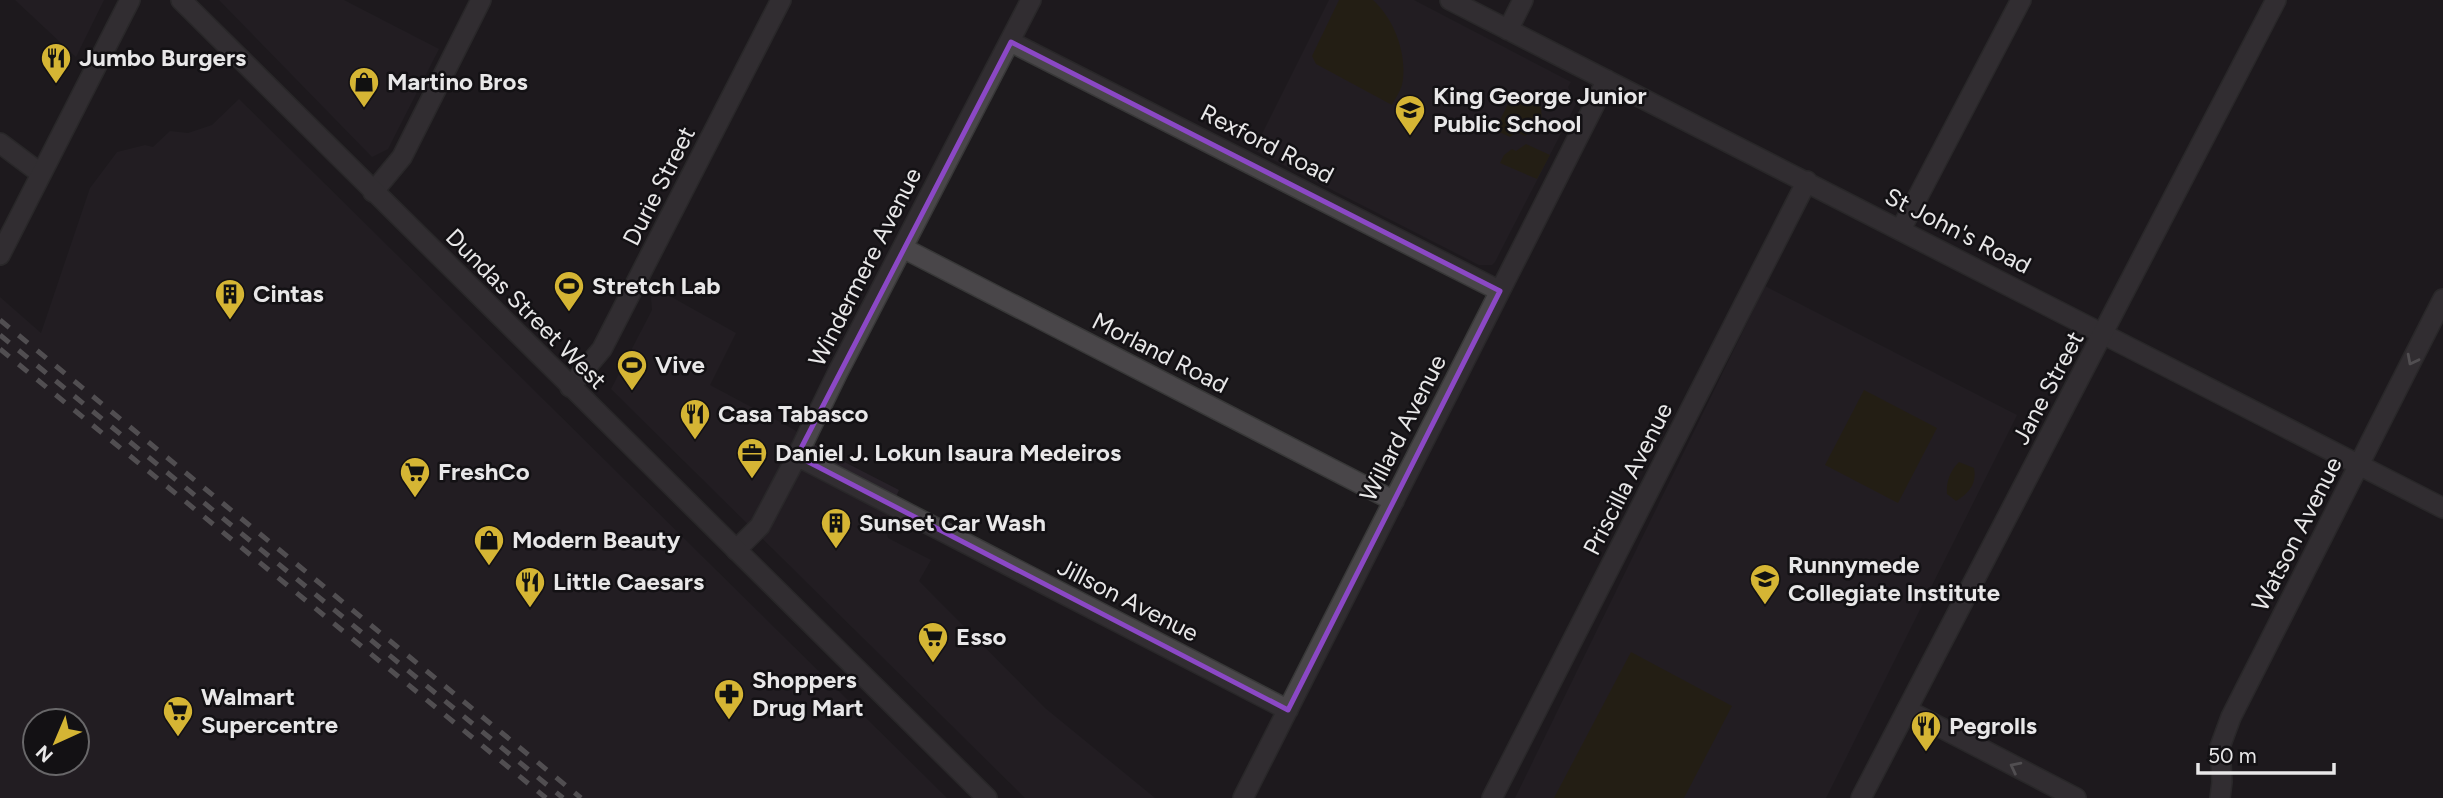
<svg xmlns="http://www.w3.org/2000/svg" width="2443" height="798" font-family="Figtree,sans-serif">
  <style>
    .built { fill: #282229; fill-rule: evenodd }
    .green { fill: #2c250a }
    .lines { fill: none; stroke-linecap: round; stroke-linejoin: round }
    .minor-casing { stroke: #383838; stroke-width: 22 }
    .tertiary-casing { stroke: #383838; stroke-width: 22 }
    .secondary-casing { stroke: #383838; stroke-width: 22 }
    .minor { stroke: #494649; stroke-width: 19 }
    .tertiary { stroke: #494649; stroke-width: 19 }
    .secondary { stroke: #494649; stroke-width: 19 }
    .rail { stroke: #918f91; stroke-width: 5; stroke-dasharray: 12 12; stroke-linecap: butt }
    .oneway { stroke: #918e91 }
    .marked { fill: none; stroke: #8b48c5; stroke-width: 5; stroke-linejoin: round }
    .labels { text-anchor: middle; stroke-width: 5; stroke-linejoin: round; paint-order: stroke }
    .poi-label { font-size: 24px; font-weight: bold; fill: #e8e7e8; stroke: #131114; text-anchor: start }
    .street-label { font-size: 24px; fill: #e8e7e8; stroke: #131114 }
  </style>
  <rect width="100%" height="100%" fill="#1d1a1d"/>
  <path class="built" d="M15,0H104L76,57Z
    M219,0H344L439,49L388,149L372,157Z
    M1329,0H1414L1571,82L1568,87L1573,100L1577,102L1495,262L1492,265H1479L1254,150Z
    M239,99L947,798H0V297L41,333L90,188L117,152L145,145L153,147L170,131L188,133L212,125ZM35,721H77V763H35Z
    M650,285L736,333L710,385L793,429L825,452L899,490L884,524L888,538L931,560L919,581L1045,708L1155,798H1025L611,389L652,310Z
    M1765,286L2017,415L1826,798H1515Z"/>
  <path class="green" d="M1339,0H1373C1395,20 1408,56 1402,85C1400,92 1395,99 1392,105L1316,64L1312,56Z
    M1513,94L1541,107L1542,122L1525,136L1517,132L1510,137L1495,130Z
    M1526,144L1550,155L1537,179L1500,163L1504,155L1512,149L1516,151Z
    M1864,390L1937,428L1898,503L1825,465Z
    M1959,462L1974,468C1977,484 1969,493 1956,501L1947,494C1946,482 1950,471 1959,462Z
    M1631,652L1732,706L1684,798H1554Z"/>
  <g class="lines">
    <g class="minor-casing">
      <path id="minor" d="M1450,0L2443,508
        M1508,30L1523,0
        M1011,42L1500,291
        M0,143L40,173
        M373,192L402,157L481,0
        M1901,229L2021,0
        M903,248L1394,501
        M570,387L602,349L781,0
        M797,456L1288,710
        M736,550L760,526L797,456L838,372L1031,0
        M1907,710L2076,798
        M1243,798L1607,80
        M1492,798L1807,181
        M2220,798L2222,782L2220,747L2231,717L2443,299"/>
    </g>
    <g class="tertiary-casing">
      <path id="tertiary" d="M0,255L130,0"/>
    </g>
    <g class="secondary-casing">
      <path id="secondary" d="M181,0L987,798
        M1861,798L2276,0"/>
    </g>
    <use href="#minor" class="minor"/>
    <use href="#tertiary" class="tertiary"/>
    <use href="#secondary" class="secondary"/>
    <path class="rail" d="M0,320L581,798
      M0,335L563,798
      M0,349L546,798"/>
  </g>
  <defs><path id="oneway-chevron" d="M-2-3.5L2.5 0L-2 3.5" fill="none" stroke-width="1.6" stroke-linecap="round" stroke-linejoin="round" transform="scale(1.75)"/></defs>
  <g class="oneway">
    <use href="#oneway-chevron" transform="translate(2412 360) rotate(117)"/>
    <use href="#oneway-chevron" transform="translate(2015 767) rotate(-153)"/>
  </g>
  <path d="M0 0H2443V798H0ZM1011,42L1500,291L1288,710L797,456Z" fill="#1d1a1d" fill-opacity=".55" fill-rule="evenodd"/>
  <path class="marked" d="M1011,42L1500,291L1288,710L797,456Z"/>
  <defs>
    <g id="restaurant-pin" transform="scale(1.575)"><path d="M0 17L-7.5 6A9.5 9.5 0 1 1 7.5 6Z" fill="#d5b534" stroke="#131114"/><path d="M-5-6h1v4h1v-4h1v4h1v-4h1v5L-1.5 .5V6h-2V.5L-5-1ZM5-6V6H3V1.5H1.5Q1.5-4 5-6Z" fill="#111"/></g>
    <g id="shop-pin" transform="scale(1.575)"><path d="M0 17L-7.5 6A9.5 9.5 0 1 1 7.5 6Z" fill="#d5b534" stroke="#131114"/><path d="M-5-2.5h2.3a2.7 3.5 0 0 1 5.4 0H5L5.5 6h-11ZM-1.5-2.5h3a1.5 2.3 0 0 0-3 0Z" fill="#111"/></g>
    <g id="school-pin" transform="scale(1.575)"><path d="M0 17L-7.5 6A9.5 9.5 0 1 1 7.5 6Z" fill="#d5b534" stroke="#131114"/><path d="M0-5L7-2L0 1L-7-2ZM-4 1L0 2.5L4 1V4Q0 6-4 4Z" fill="#111"/></g>
    <g id="stadium-pin" transform="scale(1.575)"><path d="M0 17L-7.5 6A9.5 9.5 0 1 1 7.5 6Z" fill="#d5b534" stroke="#131114"/><path d="M0-5a6.5 5 0 1 0 0 10a6.5 5 0 1 0 0-10ZM-3.5-1.8h7v3.6h-7Z" fill="#111"/></g>
    <g id="building-pin" transform="scale(1.575)"><path d="M0 17L-7.5 6A9.5 9.5 0 1 1 7.5 6Z" fill="#d5b534" stroke="#131114"/><path d="M-4-6H4V6H1V3H-1V6H-4ZM-2.5-4.3h1.7v1.8h-1.7ZM.8-4.3h1.7v1.8H.8ZM-2.5-1h1.7V.8h-1.7ZM.8-1h1.7V.8H.8Z" fill="#111"/></g>
    <g id="office-pin" transform="scale(1.575)"><path d="M0 17L-7.5 6A9.5 9.5 0 1 1 7.5 6Z" fill="#d5b534" stroke="#131114"/><path d="M-6-3h4V-5.5h4V-3h4V5H-6ZM-1-4.5V-3h2v-1.5ZM-6 0V1H6V0Z" fill="#111"/></g>
    <g id="supermarket-pin" transform="scale(1.575)"><path d="M0 17L-7.5 6A9.5 9.5 0 1 1 7.5 6Z" fill="#d5b534" stroke="#131114"/><path d="M-6-5.5h2.5l.6 2H6L4.5 2H-2.5L-4.4-4H-6ZM-1.5 3.2a1.3 1.3 0 1 0 .1 0ZM3 3.2a1.3 1.3 0 1 0 .1 0Z" fill="#111"/></g>
    <g id="pharmacy-pin" transform="scale(1.575)"><path d="M0 17L-7.5 6A9.5 9.5 0 1 1 7.5 6Z" fill="#d5b534" stroke="#131114"/><path d="M-2-6h4v4h4v4h-4v4h-4v-4h-4v-4h4Z" fill="#111"/></g>
  </defs>
  <g fill-rule="evenodd">
    <use href="#restaurant-pin" x="56" y="58"/>
    <use href="#shop-pin" x="364" y="82"/>
    <use href="#school-pin" x="1410" y="110"/>
    <use href="#stadium-pin" x="569" y="286"/>
    <use href="#building-pin" x="230" y="294"/>
    <use href="#stadium-pin" x="632" y="365"/>
    <use href="#restaurant-pin" x="695" y="414"/>
    <use href="#office-pin" x="752" y="453"/>
    <use href="#supermarket-pin" x="415" y="472"/>
    <use href="#building-pin" x="836" y="523"/>
    <use href="#shop-pin" x="489" y="540"/>
    <use href="#school-pin" x="1765" y="579"/>
    <use href="#restaurant-pin" x="530" y="582"/>
    <use href="#supermarket-pin" x="933" y="637"/>
    <use href="#pharmacy-pin" x="729" y="694"/>
    <use href="#supermarket-pin" x="178" y="711"/>
    <use href="#restaurant-pin" x="1926" y="726"/>
  </g>
  <g class="labels">
    <g class="poi-label">
      <text x="79" y="66">Jumbo Burgers</text>
      <text x="387" y="90">Martino Bros</text>
      <text x="1433" y="104">King George Junior<tspan x="1433" dy="28">Public School</tspan></text>
      <text x="592" y="294">Stretch Lab</text>
      <text x="253" y="302">Cintas</text>
      <text x="655" y="373">Vive</text>
      <text x="718" y="422">Casa Tabasco</text>
      <text x="775" y="461">Daniel J. Lokun Isaura Medeiros</text>
      <text x="438" y="480">FreshCo</text>
      <text x="859" y="531">Sunset Car Wash</text>
      <text x="512" y="548">Modern Beauty</text>
      <text x="1788" y="573">Runnymede<tspan x="1788" dy="28">Collegiate Institute</tspan></text>
      <text x="553" y="590">Little Caesars</text>
      <text x="956" y="645">Esso</text>
      <text x="752" y="688">Shoppers<tspan x="752" dy="28">Drug Mart</tspan></text>
      <text x="201" y="705">Walmart<tspan x="201" dy="28">Supercentre</tspan></text>
      <text x="1949" y="734">Pegrolls</text>
    </g>
    <g class="street-label">
      <text transform="translate(1267 144) rotate(27)" y="8">Rexford Road</text>
      <text transform="translate(659 186) rotate(-63)" y="8">Durie Street</text>
      <text transform="translate(1958 231) rotate(27)" y="8">St John's Road</text>
      <text transform="translate(865 267) rotate(-63)" y="8">Windermere Avenue</text>
      <text transform="translate(526 309) rotate(45)" y="8">Dundas Street West</text>
      <text transform="translate(1160 353) rotate(27)" y="8">Morland Road</text>
      <text transform="translate(2048 388) rotate(-62)" y="8">Jane Street</text>
      <text transform="translate(1403 428) rotate(-63)" y="8">Willard Avenue</text>
      <text transform="translate(1628 479) rotate(-63)" y="8">Priscilla Avenue</text>
      <text transform="translate(2297 534) rotate(-63)" y="8">Watson Avenue</text>
      <text transform="translate(1128 600) rotate(27)" y="8">Jillson Avenue</text>
    </g>
  </g>
  <g transform="translate(56 742) rotate(224)"><circle r="33" fill="#131114" stroke="#686769" stroke-width="2"/>
  <path d="M0-5L12 26L0 18L-12 26Z" fill="#d5b534"/>
  <text y="-10" font-size="19" font-weight="bold" text-anchor="middle" fill="#e8e7e8">N</text>
  </g>
  <path d="M2198 763v10h136v-10" fill="none" stroke="#e8e7e8" stroke-width="3.5"/>
  <text x="2208" y="763" font-size="21" fill="#e8e7e8" stroke="#131114" stroke-width="5" paint-order="stroke">50 m</text>
</svg>
